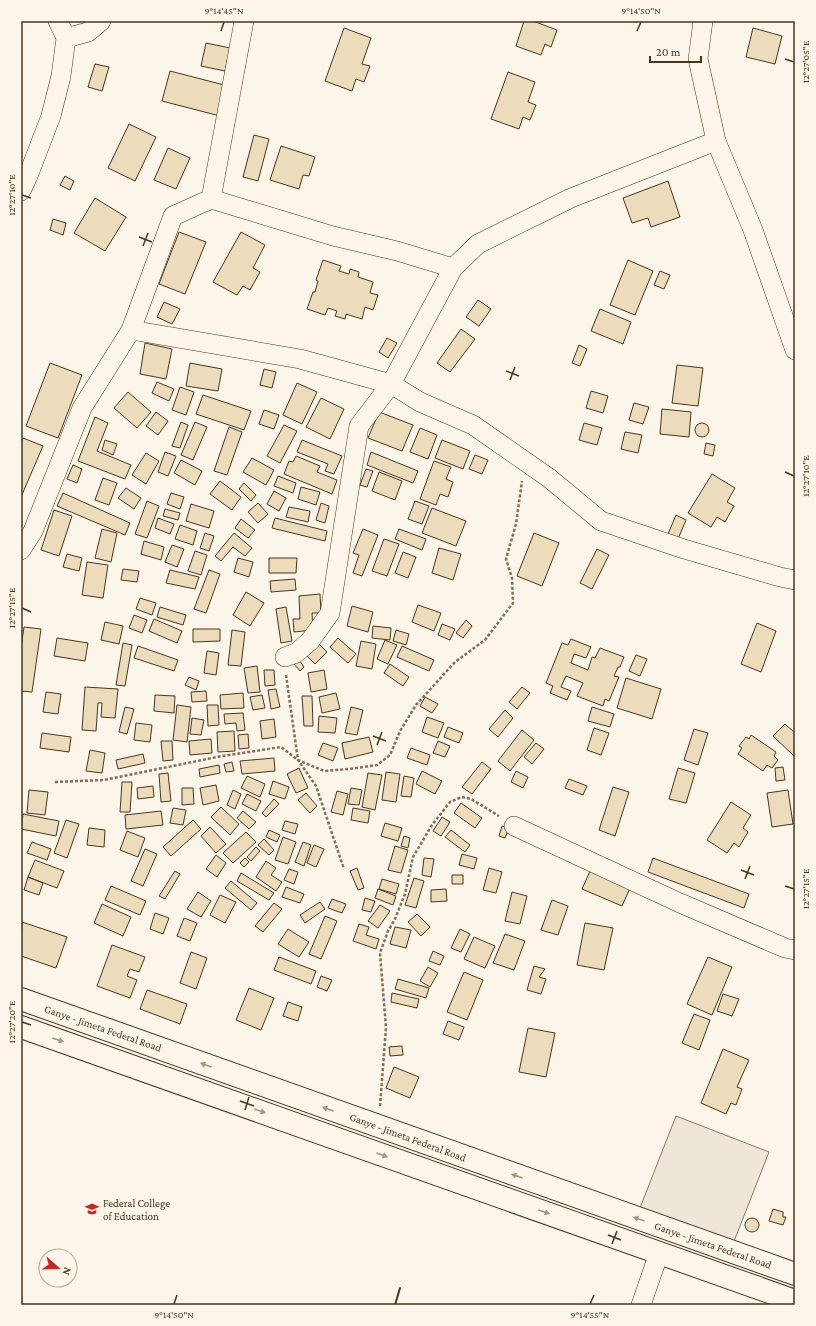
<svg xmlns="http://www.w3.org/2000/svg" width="816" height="1326" font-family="'Crimson Pro',serif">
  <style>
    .parking { fill: #ede7d9; stroke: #887966 }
    .building { fill: #ecdcbc; stroke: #4a3520 }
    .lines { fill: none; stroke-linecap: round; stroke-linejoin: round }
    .minor-casing { stroke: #4a3520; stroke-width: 20 }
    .major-casing { stroke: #4a3520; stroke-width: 24 }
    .path { stroke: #7f6f5c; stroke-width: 2.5; stroke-dasharray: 3 2; stroke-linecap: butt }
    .minor { stroke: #fbf6e9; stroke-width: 19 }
    .major { stroke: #fbf6e9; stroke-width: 22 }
    .wall { stroke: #4a3520; stroke-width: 2 }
    .oneway { fill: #a29684 }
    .ticks { fill: none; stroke: #4a3520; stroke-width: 1.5 }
    .labels { text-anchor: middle; stroke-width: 3; stroke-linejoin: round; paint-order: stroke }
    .street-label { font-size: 11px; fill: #4a3520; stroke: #fbf6e9 }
    .poi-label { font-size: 11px; fill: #4a3520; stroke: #fbf6e9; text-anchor: start }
    .neatline { fill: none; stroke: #4a3520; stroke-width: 1.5 }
    .ticks-label { font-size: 10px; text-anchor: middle; fill: #4a3520 }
  </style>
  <rect width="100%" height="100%" fill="#fbf6e9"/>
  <path class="parking" d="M676,1116L769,1152L731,1249L638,1213Z"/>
  <path class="building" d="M524,21H533L557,30L551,47L545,44L541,55L516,46Z
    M344,28L371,38L362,64L370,66L364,82L356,79L352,91L325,81Z
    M753,28L782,36L775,64L746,57Z
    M206,43L230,48L225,71L201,66Z
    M95,64L109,67L102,91L88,87Z
    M170,71L228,86L220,116L162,101Z
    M508,72L535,82L528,102L536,105L530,120L523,117L519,129L491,119Z
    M129,124L156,137L135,181L108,168Z
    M254,135L269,139L258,181L243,177Z
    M281,146L315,157L309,176L303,175L299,189L270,180Z
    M168,148L190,158L176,189L154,180Z
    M65,176L74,181L70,190L60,185Z
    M668,181L680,217L651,227L648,218L632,223L623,198Z
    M95,198L126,217L105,251L74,233Z
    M53,219L66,223L63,235L50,230Z
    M179,232L206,242L185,294L159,284Z
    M241,232L265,245L253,268L260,272L250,290L243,286L237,295L213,282Z
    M323,260L341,266L339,271L349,274L350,269L359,272L358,277L373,282L370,293L378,295L373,310L365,307L362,319L346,314L345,319L335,316L337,311L328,308L325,315L307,309L313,292H315L318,281L316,280Z
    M628,260L653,271L635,315L610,305Z
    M660,271L670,275L664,289L654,285Z
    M478,300L491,309L479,326L466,317Z
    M164,302L180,309L172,324L157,317Z
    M600,309L631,322L623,344L591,331Z
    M461,329L475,339L450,372L437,363Z
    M387,338L397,343L388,358L379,352Z
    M145,343L172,349L166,379L140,374Z
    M579,345L587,349L580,366L572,363Z
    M50,363L82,375L58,438L26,426Z
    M190,363L222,369L218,391L186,386Z
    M677,365L703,368L698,406L672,403Z
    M264,369L276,372L272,388L260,385Z
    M157,382L174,389L169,401L152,393Z
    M297,383L317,392L302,424L283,415Z
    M180,387L194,392L186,415L172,410Z
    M591,391L608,396L603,413L586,408Z
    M128,392L151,412L137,428L114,408Z
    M203,395L251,411L244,430L196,414Z
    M321,398L344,409L330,439L306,427Z
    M634,403L649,407L643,424L629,420Z
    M662,409L691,412L689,437L660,434Z
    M264,410L279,415L274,429L259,424Z
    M156,412L168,421L158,435L146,426Z
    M379,412L413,425L402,451L368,438Z
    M95,417L108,423L97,451L131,465L125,479L78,461Z
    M181,422L188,425L180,448L172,446Z
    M195,422L207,427L193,460L181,455Z
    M584,423L602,428L597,445L579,440Z
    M695 430a7 7 0 1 1 14 0a7 7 0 1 1-14 0Z
    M284,425L297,431L280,463L267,456Z
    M229,427L242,432L227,475L214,471Z
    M420,428L437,435L428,459L410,452Z
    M625,432L642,435L638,453L621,449Z
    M23,438L43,446L21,497V443Z
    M105,440L117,444L113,455L102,450Z
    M302,440L342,456L334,474L325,471L328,464L297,452Z
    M442,440L470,451L463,469L435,458Z
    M706,443L715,445L713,456L704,454Z
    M165,452L176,456L168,476L158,472Z
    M371,452L418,471L413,483L367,465Z
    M146,453L159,461L146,484L132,475Z
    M475,455L488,460L482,474L469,469Z
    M296,456L320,466L317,472L337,480L332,494L284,474L289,461L293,462Z
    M252,458L274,470L266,485L243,472Z
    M181,460L202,471L195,485L174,473Z
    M434,461L451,467L446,479L453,482L448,497L440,494L436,505L420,499Z
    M73,465L82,469L77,483L67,479Z
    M366,469L373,471L367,487L360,485Z
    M379,472L402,481L395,500L372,491Z
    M712,474L735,488L727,502L734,506L725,522L717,517L711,527L688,513Z
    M278,476L296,483L293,493L274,486Z
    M103,478L117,483L109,505L95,500Z
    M220,481L241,497L232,510L210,494Z
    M244,483L256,495L251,501L239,489Z
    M301,487L320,492L316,505L298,499Z
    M126,488L141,498L134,509L118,498Z
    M274,491L286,498L279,511L267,504Z
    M63,493L130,523L125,535L57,506Z
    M171,493L184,497L180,509L167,504Z
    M147,501L159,506L147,538L135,534Z
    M415,501L429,506L422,524L408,519Z
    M258,503L268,514L258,523L248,512Z
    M321,503L329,506L325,523L316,520Z
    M191,504L214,511L209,528L186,521Z
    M289,507L310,511L308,522L286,517Z
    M432,508L466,521L456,546L422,533Z
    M165,509L180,513L178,520L163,516Z
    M54,510L72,516L59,556L41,550Z
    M676,515L686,520L678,539L668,534Z
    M158,518L174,524L170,534L155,528Z
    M275,518L327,531L325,541L272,528Z
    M241,519L255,530L248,538L235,528Z
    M180,525L197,531L193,545L175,539Z
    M102,529L117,533L111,562L95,558Z
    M363,529L378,535L362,576L353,573L359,555L353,553Z
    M399,529L426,539L422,550L395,539Z
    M205,533L214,536L209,551L200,548Z
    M234,533L252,548L245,556L233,547L221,561L215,556Z
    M534,533L559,543L542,586L517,576Z
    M384,539L399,544L387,576L372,571Z
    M144,541L164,547L161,560L141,554Z
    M172,545L184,549L177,567L165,562Z
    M439,548L461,554L453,580L432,573Z
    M597,549L609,555L592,589L580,583Z
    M195,551L207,555L201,575L188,571Z
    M403,552L416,557L408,578L395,573Z
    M67,554L82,558L79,571L63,567Z
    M238,558L253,562L249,577L234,572Z
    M269,558H297L296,573H269Z
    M87,562L108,565L103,598L82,595Z
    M123,569L139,571L137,582L121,580Z
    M170,570L199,577L195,589L166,583Z
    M209,570L220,574L206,613L194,609Z
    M295,579L296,590L271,592L270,581Z
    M246,592L264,603L250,626L233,615Z
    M320,594L321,613H312L313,630L294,632L293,619H300L299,596Z
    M140,598L156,603L152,615L136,609Z
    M418,605L441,613L434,631L412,622Z
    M352,606L373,612L368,632L347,626Z
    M160,607L186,615L183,625L157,617Z
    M286,607L292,641L281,643L276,609Z
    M134,615L147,620L142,633L129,628Z
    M154,619L182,631L177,643L149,631Z
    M466,620L472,626L463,638L456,633Z
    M105,622L123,626L119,644L101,640Z
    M757,623L776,631L761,672L741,664Z
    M442,624L455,629L450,640L438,635Z
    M373,626L391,628L390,640L372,638Z
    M24,627L41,629L32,692L21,691V648Z
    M193,629H220V641L193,642Z
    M232,630L245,632L241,666L228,665Z
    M396,630L409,634L406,645L393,641Z
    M57,638L88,643L85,661L54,656Z
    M338,638L356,654L348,663L330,647Z
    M571,639L591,647L586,658L574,654L571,663L588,670L592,657L595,658L600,648L624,657L620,667H618L614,676L619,677L609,701L605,699L603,706L577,696L583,683L566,676L561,687L571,691L567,700L550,693L553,686L546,683L562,643L568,645Z
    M385,640L397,645L388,664L377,659Z
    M361,641L376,644L372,669L356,666Z
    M123,643L132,645L125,686L116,685Z
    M319,644L327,652L315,664L307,656Z
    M138,646L178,660L174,671L134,658Z
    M402,646L434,660L429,671L397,657Z
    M207,651L219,653L216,675L204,673Z
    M636,655L647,659L640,676L629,671Z
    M299,660L304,667L300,671L294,664Z
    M390,664L409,677L403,686L384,673Z
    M257,666L260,692L248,693L244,668Z
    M264,670H274L275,685L265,686Z
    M324,670L327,689L311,692L308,673Z
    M189,677L199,681L196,690L185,685Z
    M626,678L661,689L652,719L617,708Z
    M85,687L118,689L115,718L101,717L102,703H98L96,731L82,730Z
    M522,687L530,693L517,709L509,702Z
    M276,689L280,707L271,709L268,690Z
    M206,691L207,701L192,702L191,692Z
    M46,692L61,694L58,714L43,712Z
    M243,693L244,708L221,709L220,695Z
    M336,693L340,709L322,713L319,697Z
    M155,695L175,696L174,713L154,711Z
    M262,695L265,708L253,710L250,697Z
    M302,696H312L313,726H304Z
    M425,697L438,704L432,713L420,706Z
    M177,705L191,707L187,742L173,740Z
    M207,705H218L219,725L208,726Z
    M125,707L134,709L127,734L119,732Z
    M351,707L363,710L357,735L345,733Z
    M592,707L614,714L610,727L588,721Z
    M505,710L513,718L498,737L489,729Z
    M243,713L245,730L237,731L236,723L225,724L224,714Z
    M319,716L337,718L335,733L318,732Z
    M427,717L444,723L438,738L422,732Z
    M192,718L204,720L201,735L190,734Z
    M274,719L276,737L262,739L260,721Z
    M136,723L152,725L150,742L134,740Z
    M785,724L795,733V755L794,756L773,736Z
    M448,727L463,733L459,743L444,737Z
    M594,728L609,733L601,755L587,750Z
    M694,729L708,733L698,765L684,760Z
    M522,730L534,740L510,771L498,761Z
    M234,731L235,751L218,752L217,732Z
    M42,733L71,737L69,752L40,748Z
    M248,734L249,748L239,749L238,735Z
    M751,735L776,752L774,756L778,760L772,768L767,765L763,771L738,754L742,748L739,746L746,737L749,739Z
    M369,737L373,752L345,759L342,743Z
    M211,739L212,753L190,755L189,741Z
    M161,741H172L173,760L163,761Z
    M438,741L450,746L445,757L433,753Z
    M323,743L338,748L333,761L318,755Z
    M536,743L544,749L532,764L524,757Z
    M411,748L430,755L427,765L407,758Z
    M90,750L105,753L102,773L86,771Z
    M143,754L145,763L118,769L116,760Z
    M274,758L275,771L242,774L240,761Z
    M232,762L234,771L226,772L224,764Z
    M482,762L491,769L472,794L462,787Z
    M219,765L220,773L200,777L199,769Z
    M783,767L785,780L776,781L775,768Z
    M299,768L308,788L296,793L287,774Z
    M678,768L695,773L686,803L669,799Z
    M422,771L442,781L435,794L416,784Z
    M516,771L528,777L523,788L511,782Z
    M386,772L400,774L396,802L382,800Z
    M168,773L171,801L161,802L159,774Z
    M368,773L382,775L375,810L362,807Z
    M247,776L265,784L260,797L241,788Z
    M404,776L414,778L411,797L401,796Z
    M569,779L587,786L583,795L565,788Z
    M273,781L289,787L285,799L269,794Z
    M122,782H132L130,812H120Z
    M216,785L219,801L203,805L200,788Z
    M153,786L154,797L138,799L137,788Z
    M613,787L629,792L615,836L599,830Z
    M182,788H193L194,804L182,805Z
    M351,788L362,790L359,805L348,804Z
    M29,790L48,792L45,815L27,813Z
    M233,790L241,794L235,809L227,805Z
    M788,790L793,824L772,827L767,793Z
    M337,791L348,794L343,815L331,812Z
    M306,793L317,806L310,813L298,800Z
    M247,794L261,801L256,811L242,804Z
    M274,799L279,804L266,817L262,813Z
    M731,802L751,815L743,828L748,832L739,847L734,843L727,853L707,840Z
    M461,803L482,818L475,828L454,813Z
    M221,807L239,824L230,835L211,817Z
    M173,808L186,810L183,825L170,823Z
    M353,808L370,811L368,823L351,820Z
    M161,811L163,825L126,829L125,815Z
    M243,811L256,822L249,829L237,818Z
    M23,814L59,821L56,836L21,829Z
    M442,817L450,822L441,836L433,831Z
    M66,820L79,824L67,858L54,853Z
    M193,820L201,829L171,856L163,847Z
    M285,821L298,824L295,834L282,830Z
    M385,823L402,828L398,841L381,836Z
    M502,826L509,828L505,838L499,836Z
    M210,827L226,844L216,853L201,836Z
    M89,828L105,830L104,847L87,845Z
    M269,830L280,835L277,842L266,837Z
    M451,830L470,845L465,852L445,837Z
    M127,831L145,838L138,857L120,850Z
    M246,832L256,842L233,863L223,853Z
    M404,836L410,838L408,848L401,846Z
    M283,837L296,842L288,864L275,860Z
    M264,839L274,850L269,855L258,845Z
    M32,842L51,849L47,860L27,853Z
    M303,842L311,845L304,866L295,862Z
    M314,845L324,849L316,867L307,863Z
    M395,846L408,850L401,873L388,870Z
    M256,847L260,851L251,861L247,857Z
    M145,849L157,854L143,886L131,881Z
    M462,854L477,858L474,869L459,865Z
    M216,855L226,863L217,877L206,869Z
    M245,858L249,862L244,867L240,863Z
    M424,858L434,859L431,877L422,875Z
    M653,858L749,894L744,908L648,872Z
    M35,860L64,871L57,888L28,877Z
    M266,861L276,868L271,875L282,882L276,891L256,877Z
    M357,868L364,888L358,890L350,871Z
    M489,868L502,872L496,893L483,890Z
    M289,869L298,872L294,884L284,880Z
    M591,869L631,886L622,906L582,889Z
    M175,871L180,874L165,899L159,896Z
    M241,873L274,893L269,900L237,881Z
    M452,875H463V884H452Z
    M28,877L43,883L39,895L24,890Z
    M414,878L424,881L416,908L405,905Z
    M382,879L399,884L396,894L379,889Z
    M231,881L257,903L251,910L225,888Z
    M111,886L146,901L140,915L105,900Z
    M286,887L304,894L300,903L282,897Z
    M378,889L396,896L393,905L375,898Z
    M446,889L447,901L431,902V890Z
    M198,892L211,901L201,917L187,909Z
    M512,892L527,896L520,924L505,921Z
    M220,895L236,902L225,923L210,915Z
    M365,898L375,901L371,912L362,910Z
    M332,899L346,904L342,913L328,908Z
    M552,900L568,906L558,935L541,930Z
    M320,902L325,909L305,923L300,915Z
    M274,903L282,909L263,932L255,926Z
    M102,904L131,917L123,936L94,923Z
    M380,905L390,911L378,928L368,921Z
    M155,913L169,918L163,934L150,929Z
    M417,914L430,927L421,936L408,922Z
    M325,916L337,921L321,959L309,954Z
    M184,918L197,923L190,941L177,936Z
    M22,922L67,937L56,968L21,956Z
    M585,923L613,928L604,970L577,965Z
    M359,924L369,927L366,935L379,939L376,949L353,941Z
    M395,927L411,930L406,948L390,944Z
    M288,929L309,942L299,957L278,944Z
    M460,929L470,934L461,952L451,948Z
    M505,934L525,941L514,970L493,963Z
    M474,937L495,946L485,968L464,959Z
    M112,945L145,957L139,972L130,969L127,976L137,980L130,998L97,986Z
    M433,951L444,956L440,965L429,961Z
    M191,952L207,958L196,989L180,983Z
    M279,957L316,971L311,984L274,970Z
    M708,957L732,967L712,1015L687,1004Z
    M534,966L545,969L539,977L546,979L541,994L527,990Z
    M428,967L438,973L430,987L420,981Z
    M464,972L483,980L467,1020L447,1012Z
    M321,976L332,980L327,991L317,987Z
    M398,979L429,988L426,998L395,989Z
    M249,988L274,998L261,1030L236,1020Z
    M147,990L187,1004L180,1024L140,1009Z
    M392,993L419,999L417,1008L391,1002Z
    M723,994L739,999L732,1016L717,1011Z
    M288,1002L302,1007L298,1021L283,1016Z
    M694,1014L710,1020L699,1050L682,1043Z
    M448,1021L464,1027L459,1040L443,1034Z
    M528,1028L555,1033L546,1077L519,1072Z
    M402,1046L403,1055L390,1056L389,1047Z
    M723,1049L749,1060L737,1087L742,1089L736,1105L731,1103L726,1114L701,1103Z
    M394,1067L419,1077L410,1098L386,1088Z
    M773,1209L783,1212V1217H786L783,1225L769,1221Z
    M745 1225a7 7 0 1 1 14 0a7 7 0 1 1-14 0Z"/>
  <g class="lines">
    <g class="minor-casing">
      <path id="minor" d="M703,21L698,59L716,141L753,230L795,350
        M66,38L88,32L101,21
        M21,191L28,176L51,116L61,76L66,38L58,21
        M211,199L244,21
        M131,330L300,359L391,384L420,402L473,425L549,478L601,521L684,549L780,577L795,580
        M21,550L33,531L82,408L131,330L173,216L211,199L333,236L397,251L453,268
        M285,657L296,653L310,641L330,613L359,426L391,384L453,268L478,244L571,198L716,141
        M514,826L680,903L785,948L795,950
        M641,1305L659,1253"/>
    </g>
    <g class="major-casing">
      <path id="major" d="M21,999L795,1274
        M21,1027L795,1301"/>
    </g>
    <path class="path" d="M286,675L298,760L316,786L344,869
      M55,782L104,780L222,756L281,747L298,760L324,771L349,769L377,765L390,755L400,731L416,705L455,662L485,640L513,603L512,578L506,559L516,524L522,481
      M380,1106L386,1028L380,953L388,931L395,919L405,894L413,857L432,825L450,802L462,797L471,799L499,816"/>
    <use href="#minor" class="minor"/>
    <use href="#major" class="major"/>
    <path class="wall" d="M395,1305L400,1288"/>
  </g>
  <defs><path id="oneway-solid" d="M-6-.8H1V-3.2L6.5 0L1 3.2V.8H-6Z"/></defs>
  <g class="oneway">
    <use href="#oneway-solid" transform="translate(58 1040) rotate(19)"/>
    <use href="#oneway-solid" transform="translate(206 1065) rotate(-160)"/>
    <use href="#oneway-solid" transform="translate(328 1109) rotate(-160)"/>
    <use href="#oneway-solid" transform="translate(260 1111) rotate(20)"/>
    <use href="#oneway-solid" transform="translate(382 1155) rotate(20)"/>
    <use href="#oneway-solid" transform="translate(517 1176) rotate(-161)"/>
    <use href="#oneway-solid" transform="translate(544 1212) rotate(19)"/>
    <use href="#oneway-solid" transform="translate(639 1219) rotate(-161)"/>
  </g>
  <path class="ticks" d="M221,31L224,22M637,31L641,22M785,59L794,62M22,195L31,198M139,237L152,242M143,246L148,233M506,371L519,376M510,380L515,367M785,472L794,476M22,608L31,612M373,736L386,741M377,745L382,732M741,870L754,875M745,879L750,866M785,886L794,889M22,1022L31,1025M240,1101L254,1106M245,1110L249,1097M608,1235L621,1240M612,1244L617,1231M174,1304L177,1295M590,1304L594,1295"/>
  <defs>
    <g id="school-bare" transform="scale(1.08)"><path d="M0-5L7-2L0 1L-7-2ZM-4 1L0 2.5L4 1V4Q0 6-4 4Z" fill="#c62828" stroke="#fbf6e9" stroke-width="2.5" paint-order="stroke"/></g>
  </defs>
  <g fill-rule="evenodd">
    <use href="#school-bare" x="92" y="1209"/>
  </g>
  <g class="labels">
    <g class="street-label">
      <text transform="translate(103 1028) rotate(19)" y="4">Ganye - Jimeta Federal Road</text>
      <text transform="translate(408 1137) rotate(20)" y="4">Ganye - Jimeta Federal Road</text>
      <text transform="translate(713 1245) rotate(19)" y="4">Ganye - Jimeta Federal Road</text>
    </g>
    <g class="poi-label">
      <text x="103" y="1207">Federal College<tspan x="103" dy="13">of Education</tspan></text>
    </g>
  </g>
  <rect width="816" height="1326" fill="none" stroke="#fbf6e9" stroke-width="44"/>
  <g transform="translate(58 1268) rotate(110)"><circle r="19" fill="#fbf6e9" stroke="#b4a999"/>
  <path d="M0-3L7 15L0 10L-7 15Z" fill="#c62828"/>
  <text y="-6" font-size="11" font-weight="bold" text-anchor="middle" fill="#4a3520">N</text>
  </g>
  <path d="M650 56v6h51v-6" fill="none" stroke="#4a3520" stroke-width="2"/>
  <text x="656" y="56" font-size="12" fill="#4a3520" stroke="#fbf6e9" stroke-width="3" paint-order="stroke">20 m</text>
  <rect x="22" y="22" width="772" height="1282" class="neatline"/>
  <g class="ticks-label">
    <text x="224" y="14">9°14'45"N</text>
    <text x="641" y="14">9°14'50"N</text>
    <text transform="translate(805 62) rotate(-90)" y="4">12°27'05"E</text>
    <text transform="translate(11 195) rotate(-90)" y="4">12°27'10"E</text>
    <text transform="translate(805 476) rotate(-90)" y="4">12°27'10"E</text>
    <text transform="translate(11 608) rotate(-90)" y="4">12°27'15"E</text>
    <text transform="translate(805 889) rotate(-90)" y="4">12°27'15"E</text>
    <text transform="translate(11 1022) rotate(-90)" y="4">12°27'20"E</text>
    <text x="174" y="1318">9°14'50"N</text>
    <text x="590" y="1318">9°14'55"N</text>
  </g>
</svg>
